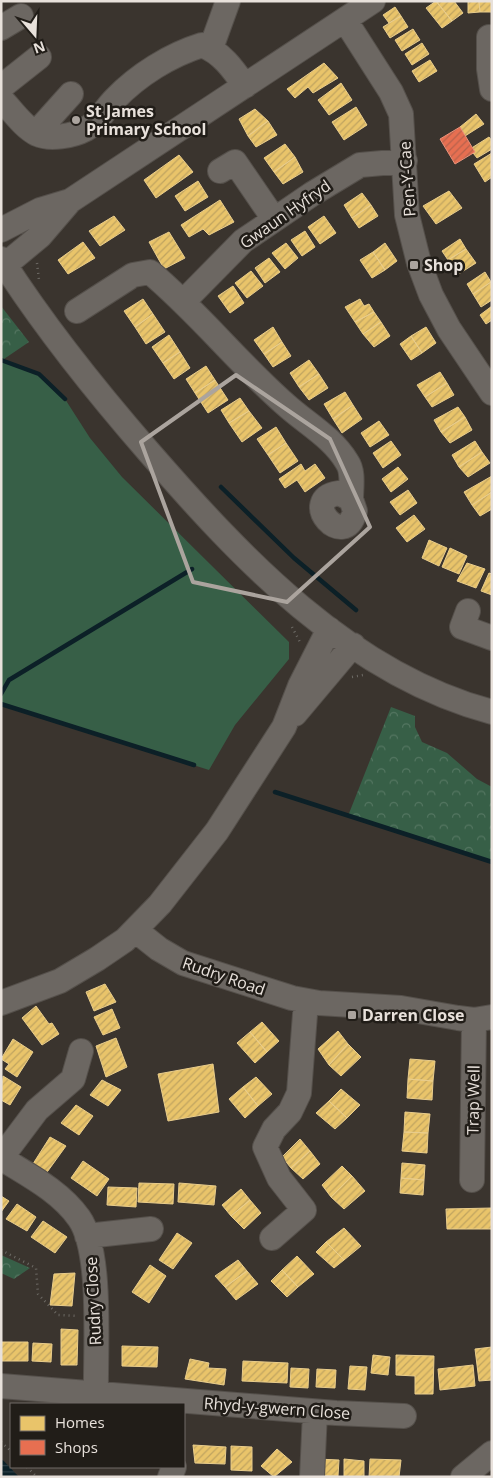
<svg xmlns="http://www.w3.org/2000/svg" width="493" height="1478" font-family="'Open Sans',sans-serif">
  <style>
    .grass { fill: #375f47 }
    .forest { fill: url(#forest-crowns) }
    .water { fill: url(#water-rules) }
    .homes { fill: url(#homes-hatch); stroke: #e9cd8c }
    .shops { fill: url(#shops-hatch); stroke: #e7917a }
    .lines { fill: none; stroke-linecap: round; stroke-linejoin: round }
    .stream { stroke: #0c2027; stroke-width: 4.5 }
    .minor-casing { stroke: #55504b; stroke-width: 26 }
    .path { stroke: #6d6a65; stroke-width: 2.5; stroke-dasharray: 1 4; stroke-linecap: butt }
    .minor { stroke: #6c6762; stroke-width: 24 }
    .marked { fill: none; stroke: #aba49e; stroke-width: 4; stroke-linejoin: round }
    .poi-dot { fill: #aba49e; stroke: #211d18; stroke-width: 2 }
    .labels { text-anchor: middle; stroke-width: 5; stroke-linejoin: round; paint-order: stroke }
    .poi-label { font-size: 16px; font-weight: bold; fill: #e8e1db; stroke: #211d18; text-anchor: start }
    .street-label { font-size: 16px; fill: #e8e1db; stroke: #211d18 }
  </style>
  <defs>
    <pattern id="forest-crowns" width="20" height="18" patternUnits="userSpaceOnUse" patternTransform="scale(1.25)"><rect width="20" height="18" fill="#375f47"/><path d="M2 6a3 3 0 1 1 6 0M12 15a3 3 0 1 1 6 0" fill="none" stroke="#547661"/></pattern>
    <pattern id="water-rules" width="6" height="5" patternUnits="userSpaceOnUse" patternTransform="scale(1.25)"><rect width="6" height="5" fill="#0c2027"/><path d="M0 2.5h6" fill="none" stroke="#2f4046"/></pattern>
    <pattern id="homes-hatch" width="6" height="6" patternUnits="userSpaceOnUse" patternTransform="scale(1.25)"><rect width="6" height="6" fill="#e9c46a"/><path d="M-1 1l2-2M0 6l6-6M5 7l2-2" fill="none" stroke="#c0a460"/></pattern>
    <pattern id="shops-hatch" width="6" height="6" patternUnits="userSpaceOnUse" patternTransform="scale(1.25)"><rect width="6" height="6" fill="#e76f51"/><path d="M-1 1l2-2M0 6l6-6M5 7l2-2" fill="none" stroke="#b7624c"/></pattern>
  </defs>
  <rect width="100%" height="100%" fill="#3a342e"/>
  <path class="grass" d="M1,361L39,374L65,399L90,438L122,477L289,642V659L235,725L209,770L1,704Z"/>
  <path class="forest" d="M1,306L29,342L1,361Z
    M391,707L415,716V727L422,742L447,753L477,779L492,787V862L348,816Z
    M1,1255L30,1268L14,1279L1,1273Z"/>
  <path class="water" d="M1,1458L19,1477H1Z"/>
  <path class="homes" d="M436,1H454L463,13L452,21Z
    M436,1L452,21L442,28L426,8Z
    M468,1H479L480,12L468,13Z
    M479,1H491L492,12H480Z
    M395,7L401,16L389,23L383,15Z
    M401,16L408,27L390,38L383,27Z
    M413,29L420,40L402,51L395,40Z
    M422,43L429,54L412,65L405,54Z
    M430,60L437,71L419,82L412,71Z
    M324,63L338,78L313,93L308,87L295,98L287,89Z
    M341,83L352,100L329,115L318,100Z
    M356,107L367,125L344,140L332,122Z
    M255,109L268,121L248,136L239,119Z
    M476,114L484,124L465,136L460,127Z
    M268,121L277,135L256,147L248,136Z
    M489,137L492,141V149L477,158L470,149Z
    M285,144L295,157L274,172L264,158Z
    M492,153V177L485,182L474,164Z
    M179,155L193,172L156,198L144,180Z
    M295,157L303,172L283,184L274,172Z
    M198,181L208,197L185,211L175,196Z
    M449,191L462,208L436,224L423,206Z
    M362,193L371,205L352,218L344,205Z
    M220,200L234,222L209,235L203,229L189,237L181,225Z
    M371,205L378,216L359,228L352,218Z
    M114,216L125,230L100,246L89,231Z
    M324,216L336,233L320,244L308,227Z
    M305,231L315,247L302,256L291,240Z
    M169,232L185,258L164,269L149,242Z
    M460,239L466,249L448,260L442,251Z
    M83,242L95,258L68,274L58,260Z
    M286,243L298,258L285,269L272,253Z
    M385,243L397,261L385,270L373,252Z
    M466,249L476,263L457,275L448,260Z
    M373,252L385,270L372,278L360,260Z
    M269,258L280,272L265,283L255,268Z
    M251,271L263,286L247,298L235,283Z
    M485,272L491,282L473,294L467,284Z
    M491,282L492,300L481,307L473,294Z
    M233,286L244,303L230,313L218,296Z
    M143,299L153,314L135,327L124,311Z
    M360,299L364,306L369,304L374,312L355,322L345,307Z
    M492,306V320L486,324L480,315Z
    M374,312L381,322L363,334L355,322Z
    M153,314L165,332L146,344L135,327Z
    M381,322L390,336L374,347L363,334Z
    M273,327L282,342L264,354L254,340Z
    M426,327L436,343L422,353L411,336Z
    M169,335L180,352L163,363L152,347Z
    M411,336L422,353L411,360L400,344Z
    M282,342L291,356L273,367L264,354Z
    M180,352L190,368L174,379L163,363Z
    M309,360L319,374L299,387L290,373Z
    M206,366L215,380L195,393L186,379Z
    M440,372L447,383L425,397L417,385Z
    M319,374L328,388L309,400L299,387Z
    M215,380L228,400L208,413L195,393Z
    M447,383L454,395L432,407L425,397Z
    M345,392L353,405L333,419L324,404Z
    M240,398L249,411L229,423L221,410Z
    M353,405L362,419L342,433L333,419Z
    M458,407L465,417L441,432L434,420Z
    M249,411L262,428L242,442L229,423Z
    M465,417L472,430L450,443L441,432Z
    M379,421L389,435L370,447L361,433Z
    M276,427L286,443L268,455L257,439Z
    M391,441L401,455L383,468L373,453Z
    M475,441L482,452L459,467L452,455Z
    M286,443L298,461L280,473L268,455Z
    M482,452L490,463L468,477L459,467Z
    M301,464L305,471L315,464L325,478L305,492L297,480L285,488L279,479Z
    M398,467L408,479L391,492L382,479Z
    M492,476V492L472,505L464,492Z
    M408,490L417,503L400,515L390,502Z
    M492,492V509L480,516L472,505Z
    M414,515L425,529L407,542L396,528Z
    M429,540L447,548L439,566L422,558Z
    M450,548L467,556L459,574L442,567Z
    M467,563L485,569L476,588L457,581Z
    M489,573L492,574V595L481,591Z
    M105,984L116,1002L94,1011L86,992Z
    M36,1006L49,1024L52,1023L59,1034L42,1045L22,1018Z
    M112,1009L120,1028L103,1035L94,1017Z
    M262,1022L279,1041L267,1052L250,1032Z
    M338,1031L348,1044L329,1065L318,1049Z
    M250,1032L267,1052L255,1063L237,1043Z
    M116,1038L127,1067L106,1077L96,1046Z
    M13,1039L33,1052L17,1077L5,1069L9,1064L1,1059Z
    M348,1044L361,1057L341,1076L329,1065Z
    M410,1059L435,1061L433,1081L408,1079Z
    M213,1064L219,1112L168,1121L158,1074Z
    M3,1076L21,1087L10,1105L1,1100Z
    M256,1077L272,1094L258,1106L243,1087Z
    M408,1079L433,1081L432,1100L407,1098Z
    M102,1080L121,1090L108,1106L90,1095Z
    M243,1087L258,1106L245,1118L229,1099Z
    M341,1089L360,1105L347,1118L329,1101Z
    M329,1101L347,1118L335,1129L316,1113Z
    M76,1105L93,1116L79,1135L61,1123Z
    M405,1112L430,1114L428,1133L404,1132Z
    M404,1132L428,1133L427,1153L402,1151Z
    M50,1137L66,1146L45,1175L31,1167Z
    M300,1139L310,1151L291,1168L282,1157Z
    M310,1151L320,1164L303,1179L291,1168Z
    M83,1161L109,1179L97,1196L71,1178Z
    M402,1163L425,1165L424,1180L401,1178Z
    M342,1166L352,1176L331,1197L322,1185Z
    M352,1176L365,1191L344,1209L331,1197Z
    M401,1178L424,1180L423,1195L400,1193Z
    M139,1183L174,1184L173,1204L138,1202Z
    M179,1183L216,1186L214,1205L178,1202Z
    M108,1187L137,1188L136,1207L107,1205Z
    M241,1189L250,1200L231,1216L222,1205Z
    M1,1196L9,1201L1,1212Z
    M250,1200L261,1213L244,1229L231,1216Z
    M17,1204L36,1217L27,1231L6,1219Z
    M492,1208V1229H447L446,1209Z
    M43,1221L67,1237L55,1253L31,1237Z
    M344,1228L361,1246L344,1260L326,1242Z
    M177,1233L192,1243L173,1269L159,1260Z
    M326,1242L344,1260L334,1268L316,1252Z
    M297,1256L314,1274L298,1287L282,1270Z
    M238,1260L247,1271L225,1287L215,1276Z
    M150,1265L166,1276L149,1303L132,1292Z
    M282,1270L298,1287L287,1297L271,1281Z
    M247,1271L258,1284L236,1300L225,1287Z
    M75,1273L72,1306L50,1305L54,1274Z
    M61,1329L78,1330L77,1365H61Z
    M1,1342H28V1361H1Z
    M33,1343L52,1344L51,1362L32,1361Z
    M122,1346L158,1347L157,1367L122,1366Z
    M492,1347V1380L479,1381L475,1349Z
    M373,1355L390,1357L388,1375L371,1373Z
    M396,1355L434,1356L433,1394H415V1376L396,1375Z
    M190,1359L209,1363L208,1368L226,1369L224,1385L185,1379Z
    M243,1361L288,1363L287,1383L242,1381Z
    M473,1365L475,1386L440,1390L438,1369Z
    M350,1366L367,1367L365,1390L348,1389Z
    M291,1368L309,1369L308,1388L290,1387Z
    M317,1369L336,1370L335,1388L316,1387Z
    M193,1445L226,1447L225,1464L195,1463Z
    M231,1446L252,1447V1471L231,1470Z
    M277,1449L292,1462L274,1477L261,1466Z
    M317,1459L339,1460L338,1476L316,1475Z
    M344,1459L364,1461V1477H344Z
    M370,1459L401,1460L399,1477H369Z"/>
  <path class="shops" d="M460,127L475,152L455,164L440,139Z"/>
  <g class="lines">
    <path class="stream" d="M1,360L39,374L65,399
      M221,487L294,558L356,610
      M1,694L9,680L192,569
      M1,704L194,765
      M275,792L492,862"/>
    <g class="minor-casing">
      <path id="minor" d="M345,20L391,92L401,114L407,215L419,263L431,295L449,329L492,393
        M1,28L21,16
        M489,37V69L492,89
        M211,48L228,1
        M1,87L39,57
        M1,99C12,110 23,127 37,134C50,140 73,136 86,129C98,123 105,109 115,99C138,75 170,55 202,45C222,53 233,69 245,86
        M36,133L71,94
        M220,171L235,162L274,219
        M1,230L40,210L70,201L373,1
        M1,259C45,328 95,390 148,451C241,558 349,674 492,712
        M5,265L40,236L70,201
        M184,301L243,241L312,194L360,165L405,161
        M77,311L133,275L150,272C199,313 238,363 286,405C307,424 332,437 347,462C354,472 351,487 351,499L339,493C297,499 345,553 355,511L351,499
        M468,611L462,627L492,638
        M295,714L353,645
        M135,930L159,949L183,963L292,998L319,1003L401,1008L458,1018L474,1020L492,1017
        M1,1003L60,981L97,959L125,940L160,904L217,831L284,727L300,686L329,629
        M81,1051L73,1079L37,1110L1,1158C28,1175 60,1191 79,1218C103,1252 95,1352 96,1395
        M472,1180L474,1020
        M87,1236L151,1229
        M272,1238L304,1210L279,1178L265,1147L274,1129L290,1112L299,1093L306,1001
        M1,1386L336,1413L404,1416
        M170,1477L174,1467
        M312,1477L315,1412
        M463,1477L492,1453"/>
    </g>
    <path class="path" d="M37,263L39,280
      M292,627L300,642
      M352,677L363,675
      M1,1250L36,1268L38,1294L58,1315L77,1316
      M1,1442L11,1451
      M27,1467L37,1477"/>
    <use href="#minor" class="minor"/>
  </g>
  <path class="marked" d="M236,375L330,439L370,527L287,602L193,582L141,442Z"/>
  <g class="poi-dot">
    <circle cx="76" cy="120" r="5"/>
    <rect x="409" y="260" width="10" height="10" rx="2.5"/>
    <rect x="347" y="1010" width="10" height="10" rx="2.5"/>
  </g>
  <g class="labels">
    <g class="poi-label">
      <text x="86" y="117">St James<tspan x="86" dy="18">Primary School</tspan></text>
      <text x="424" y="271">Shop</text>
      <text x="362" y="1021">Darren Close</text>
    </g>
    <g class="street-label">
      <text transform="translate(407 179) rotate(-94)" y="6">Pen-Y-Cae</text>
      <text transform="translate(285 214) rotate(-35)" y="6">Gwaun Hyfryd</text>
      <text transform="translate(224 976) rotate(19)" y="6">Rudry Road</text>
      <text transform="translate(473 1100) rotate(-89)" y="6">Trap Well</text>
      <text transform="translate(93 1301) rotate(-93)" y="6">Rudry Close</text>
      <text transform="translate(277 1408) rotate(4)" y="6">Rhyd-y-gwern Close</text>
    </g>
  </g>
  <rect width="493" height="1478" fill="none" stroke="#e8e1db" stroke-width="5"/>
  <rect x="10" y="1403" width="175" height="65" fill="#211d18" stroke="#716b66"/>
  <rect x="20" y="1416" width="25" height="15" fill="#e9c46a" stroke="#716b66"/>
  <text x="55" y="1428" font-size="15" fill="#e8e1db">Homes</text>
  <rect x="20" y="1440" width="25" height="15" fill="#e76f51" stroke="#716b66"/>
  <text x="55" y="1453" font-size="15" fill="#e8e1db">Shops</text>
  <g transform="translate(35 35) rotate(161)" stroke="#211d18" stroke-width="4" paint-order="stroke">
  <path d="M0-4L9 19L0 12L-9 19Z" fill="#e8e1db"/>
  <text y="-8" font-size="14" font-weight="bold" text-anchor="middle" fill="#e8e1db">N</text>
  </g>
</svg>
